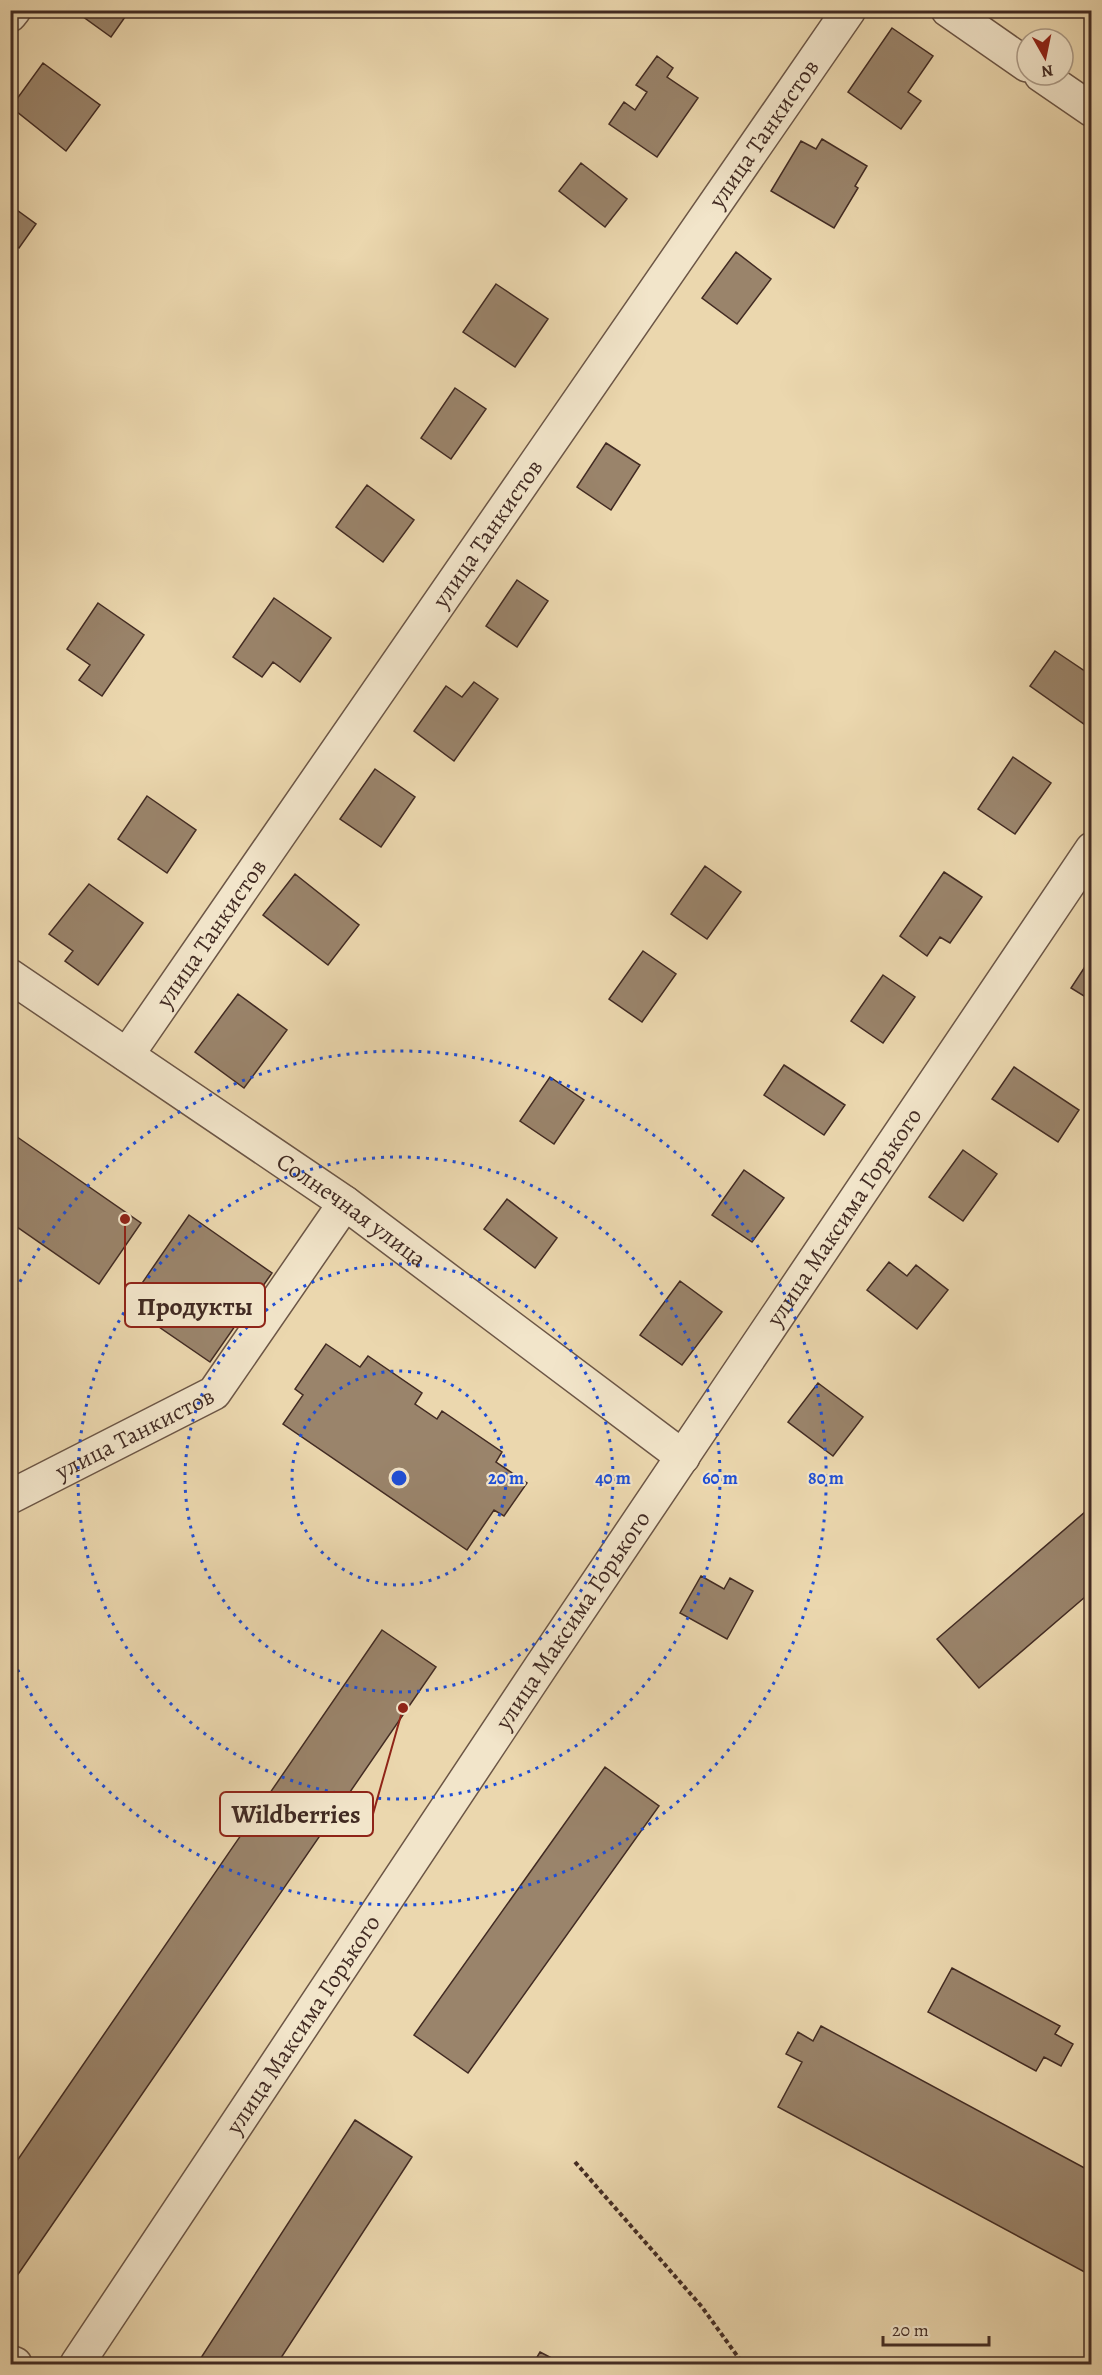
<svg xmlns="http://www.w3.org/2000/svg" width="1102" height="2375" font-family="Alegreya,serif">
  <style>
    .building { fill: #9a846b; stroke: #422b23; stroke-width: 1.5 }
    .lines { fill: none; stroke-linecap: round; stroke-linejoin: round }
    .minor-casing { stroke: #6c5646; stroke-width: 36 }
    .path { stroke: #422b23; stroke-width: 4; stroke-dasharray: 4.5 3; stroke-linecap: butt }
    .minor { stroke: #f2e5ca; stroke-width: 33 }
    .ring { fill: none; stroke: #1d4ed8; stroke-width: 3; stroke-dasharray: 3 6 }
    .labels { text-anchor: middle; stroke-width: 4.5; stroke-linejoin: round; paint-order: stroke }
    .street-label { font-size: 24px; fill: #422b23; stroke: #f2e5ca }
    .centre { fill: #1d4ed8; stroke: #f2e5ca; stroke-width: 3 }
    .ring-label { font-size: 18px; text-anchor: middle; font-weight: bold; fill: #1d4ed8; stroke: #f2e5ca; stroke-width: 4.5; stroke-linejoin: round; paint-order: stroke }
    .leader { fill: none; stroke: #8f2418; stroke-width: 2 }
    .callout-dot { fill: #8f2418; stroke: #f2e5ca; stroke-width: 2 }
    .callout { fill: #f2e5ca; stroke: #8f2418; stroke-width: 2 }
    .callout-label { font-size: 26px; text-anchor: middle; font-weight: bold; fill: #422b23 }
  </style>
  <rect width="100%" height="100%" fill="#ebd7ae"/>
  <filter id="stains"><feTurbulence type="fractalNoise" baseFrequency=".00333" numOctaves="4"/><feColorMatrix values="0 0 0 0 .2 0 0 0 0 .09 0 0 0 0 .02 0 0 0 .5 -.17"/></filter>
  <radialGradient id="worn" r=".72"><stop offset=".6" stop-color="#630" stop-opacity="0"/><stop offset="1" stop-color="#630" stop-opacity=".3"/></radialGradient>
  <path class="building" d="M86,10H130L111,37L82,16Z
    M892,28L933,56L908,92L921,101L901,129L848,92Z
    M657,56L673,68L667,77L698,98L657,157L609,124L624,102L635,110L647,92L636,85Z
    M43,63L100,105L66,151L11,107Z
    M822,139L867,166L855,186L858,188L834,228L771,191L801,141L816,149Z
    M581,163L627,199L605,227L559,191Z
    M10,205L36,224L19,248L10,242Z
    M736,252L771,279L737,324L702,298Z
    M496,284L548,319L515,367L463,332Z
    M455,388L486,409L451,459L421,438Z
    M606,443L640,465L611,510L577,487Z
    M367,485L414,520L383,562L336,527Z
    M517,580L548,601L517,647L486,626Z
    M274,598L331,638L300,682L273,662L262,677L233,657Z
    M98,603L144,635L102,696L79,680L90,665L67,649Z
    M1055,651L1092,676L1091,729L1030,686Z
    M474,682L498,699L454,761L414,731L446,686L462,697Z
    M1013,757L1051,783L1015,834L978,809Z
    M375,769L415,797L381,847L340,819Z
    M147,796L196,830L167,873L118,839Z
    M705,866L741,892L707,939L671,914Z
    M944,872L982,897L950,943L940,937L927,956L900,936Z
    M295,874L359,925L328,965L263,915Z
    M89,884L143,923L98,985L65,961L73,951L49,934Z
    M643,951L676,974L642,1022L609,999Z
    M1092,956V1001L1071,988Z
    M883,975L915,997L883,1043L851,1021Z
    M238,994L287,1030L244,1088L195,1052Z
    M784,1065L845,1105L824,1135L764,1095Z
    M1014,1067L1079,1110L1058,1142L992,1099Z
    M550,1077L584,1100L554,1144L520,1121Z
    M10,1132L141,1223L99,1284L10,1222Z
    M963,1150L997,1174L963,1221L929,1197Z
    M744,1170L784,1198L752,1242L712,1215Z
    M507,1199L557,1238L535,1268L484,1229Z
    M189,1215L272,1273L210,1362L127,1305Z
    M889,1262L907,1276L916,1265L948,1290L917,1329L867,1290Z
    M680,1281L722,1312L682,1365L640,1335Z
    M326,1344L360,1367L368,1356L422,1393L415,1404L437,1419L442,1411L502,1452L496,1462L527,1483L504,1516L494,1510L467,1550L283,1424L303,1395L295,1389Z
    M818,1383L863,1417L833,1456L788,1422Z
    M1092,1506V1591L979,1688L937,1639Z
    M701,1576L724,1589L730,1578L753,1591L727,1639L680,1613Z
    M382,1630L436,1667L10,2286V2171Z
    M605,1767L659,1806L468,2073L414,2035Z
    M952,1968L1060,2026L1055,2034L1073,2044L1061,2066L1044,2057L1036,2071L928,2012Z
    M821,2026L1092,2172V2276L778,2107L802,2062L786,2054L798,2032L813,2041Z
    M355,2120L412,2157L277,2364H197Z
    M540,2352L563,2364H533Z"/>
  <g class="lines">
    <g class="minor-casing">
      <g id="minor">
        <path d="M948,10L1027,65"/>
        <path d="M10,15L14,10"/>
        <path d="M1041,75L1092,110"/>
        <path id="s1" d="M10,976L345,1203L683,1457"/>
        <path id="s2" d="M127,1055L849,10"/>
        <path id="s3" d="M10,1497L214,1393L345,1203"/>
        <path d="M10,2362L15,2364"/>
        <path id="s4" d="M77,2364L542,1665L1092,849"/>
      </g>
    </g>
    <path class="path" d="M575,2162L702,2307L743,2364"/>
    <use href="#minor" class="minor"/>
  </g>
  <g class="ring">
    <circle cx="399" cy="1478" r="107"/>
    <circle cx="399" cy="1478" r="214"/>
    <circle cx="399" cy="1478" r="321"/>
    <path d="M12 1298A427 427 0 1 1 12 1658"/>
  </g>
  <g class="labels">
    <g class="street-label">
      <text dy="8" stroke="none"><textPath href="#s2" startOffset="1120">улица Танкистов</textPath></text>
      <text dy="8" stroke="none"><textPath href="#s2" startOffset="634">улица Танкистов</textPath></text>
      <text dy="8" stroke="none"><textPath href="#s2" startOffset="148">улица Танкистов</textPath></text>
      <text dy="8" stroke="none"><textPath href="#s1" startOffset="414">Солнечная улица</textPath></text>
      <text dy="8" stroke="none"><textPath href="#s4" startOffset="1380">улица Максима Горького</textPath></text>
      <text dy="8" stroke="none"><textPath href="#s3" startOffset="140">улица Танкистов</textPath></text>
      <text dy="8" stroke="none"><textPath href="#s4" startOffset="894">улица Максима Горького</textPath></text>
      <text dy="8" stroke="none"><textPath href="#s4" startOffset="408">улица Максима Горького</textPath></text>
    </g>
  </g>
  <circle cx="399" cy="1478" r="9" class="centre"/>
  <g class="ring-label">
    <text x="506" y="1484">20 m</text>
    <text x="613" y="1484">40 m</text>
    <text x="720" y="1484">60 m</text>
    <text x="826" y="1484">80 m</text>
  </g>
  <path class="leader" d="M125 1219L125 1305M403 1708L373 1814"/>
  <g class="callout-dot">
    <circle cx="125" cy="1219" r="6"/>
    <circle cx="403" cy="1708" r="6"/>
  </g>
  <g class="callout">
    <rect x="125" y="1283" width="140" height="44" rx="6"/>
    <rect x="220" y="1792" width="153" height="44" rx="6"/>
  </g>
  <g class="callout-label">
    <text x="195" y="1315">Продукты</text>
    <text x="296" y="1823">Wildberries</text>
  </g>
  <rect width="1102" height="2375" fill="none" stroke="#ebd7ae" stroke-width="36"/>
  <rect x="12" y="12" width="1078" height="2351" fill="none" stroke="#422b23" stroke-width="3"/>
  <rect x="18" y="18" width="1066" height="2339" fill="none" stroke="#422b23" stroke-width="1.5"/>
  <g transform="translate(1045 57) rotate(171)"><circle r="28" fill="#f2e5ca" stroke="#ac9b87" stroke-width="1.5"/>
  <path d="M0-4.5L10 22L0 15L-10 22Z" fill="#8f2418"/>
  <text y="-9" font-size="16" font-weight="bold" text-anchor="middle" fill="#422b23">N</text>
  </g>
  <path d="M883 2336v9h106v-9" fill="none" stroke="#422b23" stroke-width="3"/>
  <text x="892" y="2336" font-size="18" fill="#422b23" stroke="#f2e5ca" stroke-width="4.5" paint-order="stroke">20 m</text>
  <rect width="100%" height="100%" filter="url(#stains)"/>
  <rect width="100%" height="100%" fill="url(#worn)"/>
</svg>
